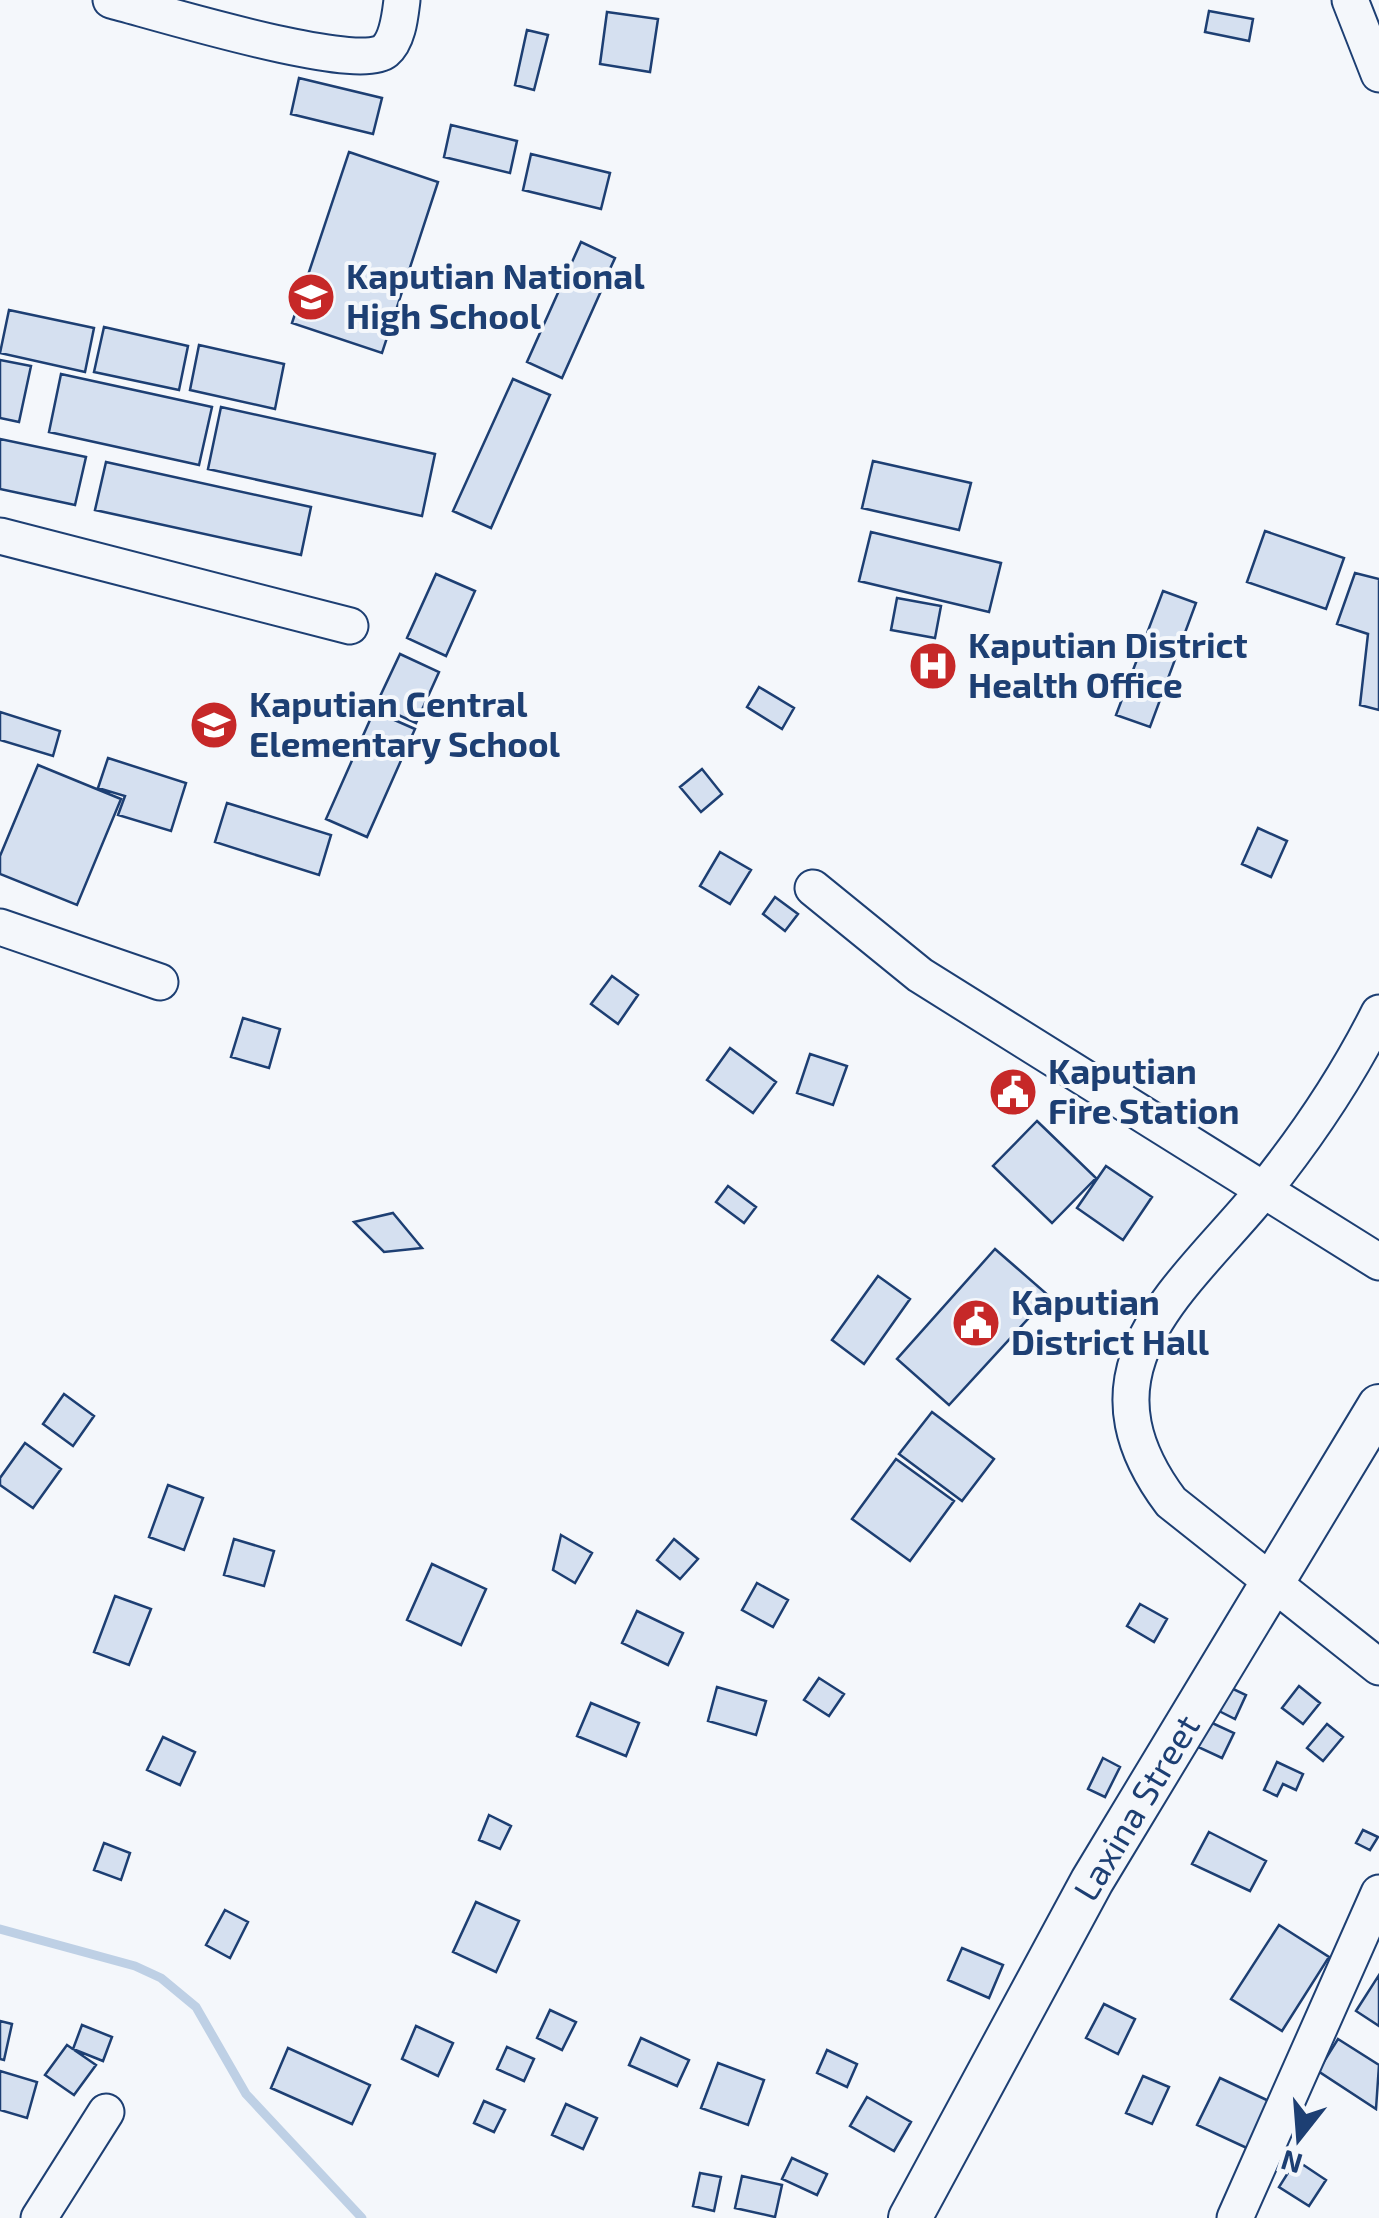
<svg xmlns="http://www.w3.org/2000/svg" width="1379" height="2218" font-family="'Exo 2',sans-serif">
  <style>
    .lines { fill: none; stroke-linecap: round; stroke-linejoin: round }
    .stream { stroke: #bed0e5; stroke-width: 9 }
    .building { fill: #d5e0f0; stroke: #1d3f73; stroke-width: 2.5 }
    .minor-casing { stroke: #1d3f73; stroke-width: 39 }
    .major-casing { stroke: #1d3f73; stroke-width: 46 }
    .minor { stroke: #f4f7fb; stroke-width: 35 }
    .major { stroke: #f4f7fb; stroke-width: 42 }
    .labels { text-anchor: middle; stroke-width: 8; stroke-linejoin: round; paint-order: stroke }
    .poi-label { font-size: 35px; font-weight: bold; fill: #1d3f73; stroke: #f4f7fb; text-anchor: start }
    .street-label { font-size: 35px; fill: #1d3f73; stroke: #f4f7fb }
  </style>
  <rect width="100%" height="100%" fill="#f4f7fb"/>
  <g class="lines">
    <path class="stream" d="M0,1929L135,1966L161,1978L196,2007L246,2094L362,2218"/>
  </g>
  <path class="building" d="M1209,11L1253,19L1249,41L1205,32Z
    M607,12L658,19L650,72L600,64Z
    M527,30L548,35L534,90L515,85Z
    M299,78L382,98L373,134L291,114Z
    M451,125L517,141L510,173L444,157Z
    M349,152L438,182L382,353L292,323Z
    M531,154L610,173L601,209L523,190Z
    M581,242L615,258L602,286L568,271Z
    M566,275L601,291L562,378L527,362Z
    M9,310L94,328L85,372L0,353Z
    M104,327L188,346L179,390L94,372Z
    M199,345L284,364L275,409L190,390Z
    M0,360L31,366L19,422L0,418Z
    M61,374L212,407L199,465L49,432Z
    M513,379L550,395L491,528L453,511Z
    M221,407L435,454L422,516L208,469Z
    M0,439L86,457L75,505L0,489Z
    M873,461L971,483L959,530L862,508Z
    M106,462L311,507L301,555L95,510Z
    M1265,531L1344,558L1326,609L1247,582Z
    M871,532L1001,563L989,612L859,581Z
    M1355,573L1379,579V710L1360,705L1368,634L1337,624Z
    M436,574L475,591L446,656L407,638Z
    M1163,591L1196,603L1150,727L1116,715Z
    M897,598L941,606L935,638L891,630Z
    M400,654L439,672L416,723L376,705Z
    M759,687L794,708L782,729L747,707Z
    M374,711L415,729L367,837L326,819Z
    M0,712L60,731L53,756L0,740Z
    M108,758L186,783L171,831L118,815L125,796L98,788Z
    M38,765L121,799L77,905L0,874V856Z
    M702,769L722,794L701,812L680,787Z
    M227,803L331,835L319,875L215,842Z
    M1258,828L1287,841L1271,877L1242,864Z
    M720,852L751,870L730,904L700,886Z
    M775,897L798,914L785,931L763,914Z
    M612,976L638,995L618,1024L591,1004Z
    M243,1018L280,1029L269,1068L231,1057Z
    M730,1048L776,1082L753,1113L707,1080Z
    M810,1054L847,1066L833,1105L797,1093Z
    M1037,1121L1096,1178L1052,1223L993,1166Z
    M1106,1166L1152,1197L1123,1240L1077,1208Z
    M728,1186L756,1207L744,1223L716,1202Z
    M393,1213L422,1248L384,1252L354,1222Z
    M995,1249L1049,1296L949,1405L897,1359Z
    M878,1276L910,1299L864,1364L832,1340Z
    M64,1394L94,1416L73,1446L43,1424Z
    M932,1412L994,1459L962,1501L899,1454Z
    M25,1443L61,1469L33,1508L0,1485V1478Z
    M896,1459L954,1501L910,1561L852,1519Z
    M168,1485L203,1498L184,1550L149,1537Z
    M561,1535L592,1553L575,1583L553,1570Z
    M234,1539L274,1551L264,1586L224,1575Z
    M674,1539L698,1559L680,1579L657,1560Z
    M432,1564L486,1589L461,1645L407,1620Z
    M757,1583L788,1600L773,1627L742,1610Z
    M115,1596L151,1609L129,1665L94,1652Z
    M1140,1604L1167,1619L1154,1642L1127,1626Z
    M637,1611L683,1633L668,1665L622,1643Z
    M819,1678L844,1694L829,1716L804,1700Z
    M1299,1686L1320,1703L1303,1724L1282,1708Z
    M717,1687L766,1701L756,1735L708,1721Z
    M1229,1687L1246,1695L1235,1719L1219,1711Z
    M591,1703L639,1723L626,1756L577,1736Z
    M1210,1722L1234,1733L1222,1758L1198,1747Z
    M1327,1724L1343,1737L1323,1761L1307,1748Z
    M163,1737L195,1752L180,1785L147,1770Z
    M1103,1758L1120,1767L1105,1797L1088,1789Z
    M1277,1762L1303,1774L1296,1790L1283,1784L1277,1796L1264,1790Z
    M489,1815L511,1826L500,1849L479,1840Z
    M1363,1830L1378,1837L1370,1850L1356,1843Z
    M1209,1832L1266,1861L1250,1891L1192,1864Z
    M104,1843L130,1853L121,1880L94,1870Z
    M476,1902L519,1921L496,1972L453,1952Z
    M225,1910L248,1922L230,1958L206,1945Z
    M1279,1925L1329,1957L1282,2031L1231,1999Z
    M962,1948L1003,1965L989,1998L948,1980Z
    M1379,1975V2026L1356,2011Z
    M1104,2004L1135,2019L1118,2054L1086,2038Z
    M550,2010L576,2022L562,2050L537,2038Z
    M0,2021L12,2024L4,2060L0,2059Z
    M82,2025L112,2037L103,2061L73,2049Z
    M416,2026L453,2043L438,2076L402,2059Z
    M641,2038L689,2060L677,2086L629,2065Z
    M1338,2039L1379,2065L1376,2109L1318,2071Z
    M67,2045L96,2065L74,2095L45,2075Z
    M507,2047L534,2059L524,2081L497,2069Z
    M288,2048L370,2085L352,2124L271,2088Z
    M827,2050L857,2064L847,2087L817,2073Z
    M718,2063L764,2080L748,2125L701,2108Z
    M0,2071L37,2082L27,2118L0,2110Z
    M1143,2076L1169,2087L1152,2124L1126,2113Z
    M1220,2078L1271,2102L1249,2149L1197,2125Z
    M867,2097L911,2122L894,2151L850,2126Z
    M484,2101L505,2110L494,2132L474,2123Z
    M566,2104L597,2118L583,2149L552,2135Z
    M792,2158L827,2174L817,2195L782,2179Z
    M1296,2160L1326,2180L1309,2206L1279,2187Z
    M700,2173L721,2177L714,2211L693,2206Z
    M742,2176L782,2185L775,2217L735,2208Z"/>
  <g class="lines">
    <g class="minor-casing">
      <path id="minor" d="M111,0C154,11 358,74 385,51C398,40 400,16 402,0
        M1350,0L1379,74
        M0,536L350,626
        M813,888L920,975L1379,1262
        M0,927L160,982
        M1379,1013C1347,1077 1308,1135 1263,1191C1182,1290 1070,1368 1171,1502L1379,1667
        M39,2218L106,2112
        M1235,2218L1379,1893"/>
    </g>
    <g class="major-casing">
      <path id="major" d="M910,2218L1092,1881L1379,1406"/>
    </g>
    <use href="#minor" class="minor"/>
    <use href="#major" class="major"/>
  </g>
  <defs>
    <g id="school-disc" transform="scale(2.5)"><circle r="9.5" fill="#c62828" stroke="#f4f7fb"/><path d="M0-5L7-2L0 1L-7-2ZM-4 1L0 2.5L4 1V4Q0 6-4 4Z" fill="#fff"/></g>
    <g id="hospital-disc" transform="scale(2.5)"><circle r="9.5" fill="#c62828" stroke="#f4f7fb"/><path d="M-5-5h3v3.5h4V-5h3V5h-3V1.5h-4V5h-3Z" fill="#fff"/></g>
    <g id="civic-disc" transform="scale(2.5)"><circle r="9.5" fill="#c62828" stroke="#f4f7fb"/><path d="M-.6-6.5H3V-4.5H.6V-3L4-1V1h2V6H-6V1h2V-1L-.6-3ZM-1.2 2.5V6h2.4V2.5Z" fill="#fff"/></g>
  </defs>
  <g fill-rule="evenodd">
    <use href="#school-disc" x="311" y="297"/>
    <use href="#hospital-disc" x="933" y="666"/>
    <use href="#school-disc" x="214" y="725"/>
    <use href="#civic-disc" x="1013" y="1092"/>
    <use href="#civic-disc" x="976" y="1323"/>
  </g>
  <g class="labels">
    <g class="poi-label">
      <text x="346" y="289">Kaputian National<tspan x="346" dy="40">High School</tspan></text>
      <text x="968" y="658">Kaputian District<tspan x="968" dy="40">Health Office</tspan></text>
      <text x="249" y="717">Kaputian Central<tspan x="249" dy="40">Elementary School</tspan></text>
      <text x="1048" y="1084">Kaputian<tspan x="1048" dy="40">Fire Station</tspan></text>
      <text x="1011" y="1315">Kaputian<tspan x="1011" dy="40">District Hall</tspan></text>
    </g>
    <g class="street-label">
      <text transform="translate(1137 1808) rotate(-59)" y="12">Laxina Street</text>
    </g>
  </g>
  <g transform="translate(1299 2138) rotate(197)" stroke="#f4f7fb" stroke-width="8" paint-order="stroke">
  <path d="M0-8L18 38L0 25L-18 38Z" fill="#1d3f73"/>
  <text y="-15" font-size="28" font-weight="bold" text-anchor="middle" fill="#1d3f73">N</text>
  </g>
</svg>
